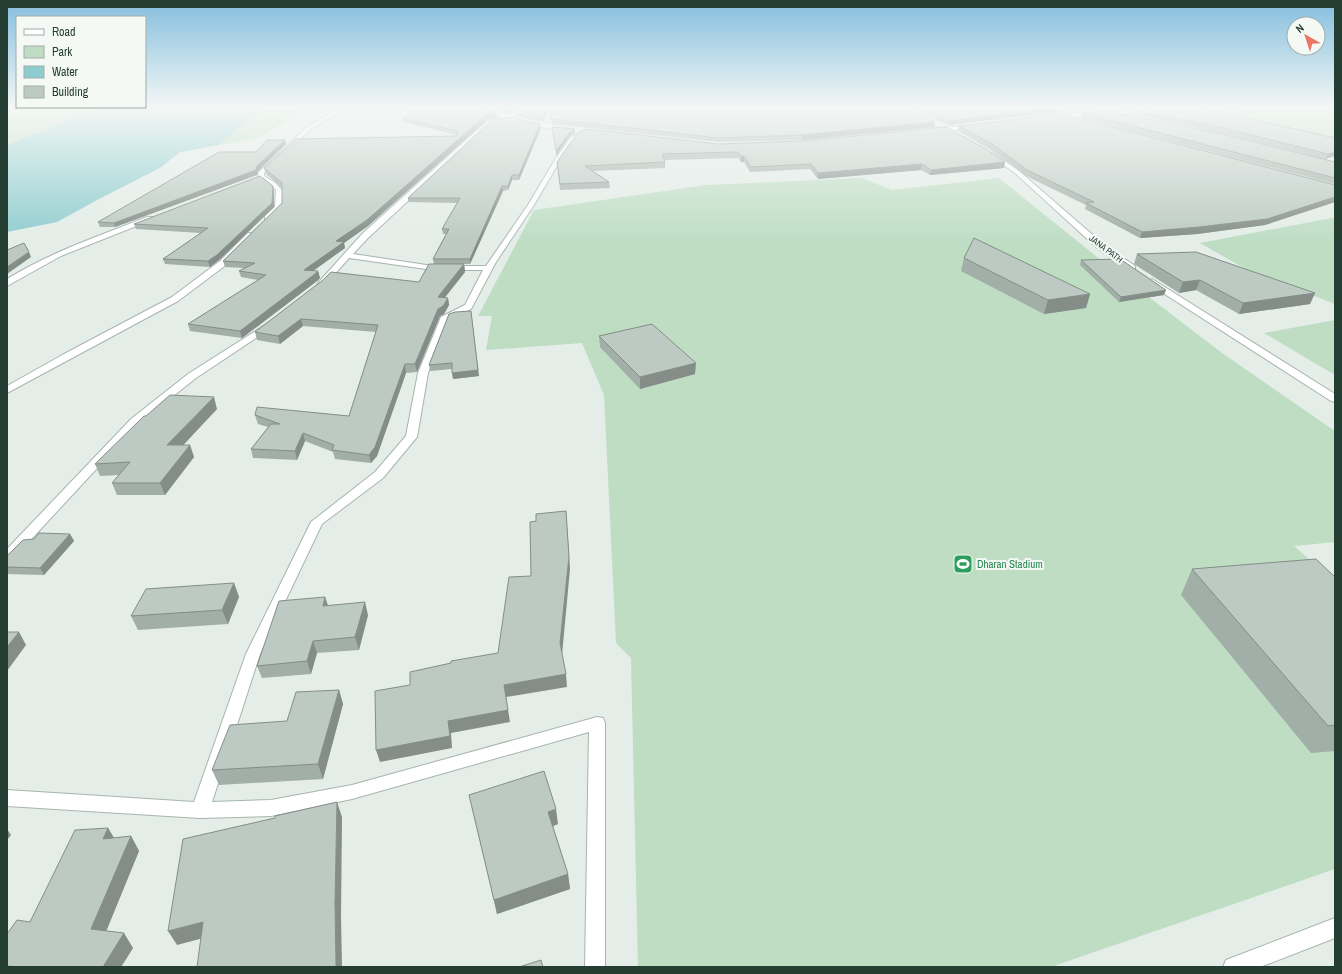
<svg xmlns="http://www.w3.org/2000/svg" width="1342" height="974" font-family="'Archivo Narrow',sans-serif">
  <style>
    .green { fill: #beddc3 }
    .water { fill: #8fcccf }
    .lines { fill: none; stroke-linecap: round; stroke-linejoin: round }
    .minor-casing { stroke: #a7b5ae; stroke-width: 2 }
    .minor { fill: #fff; fill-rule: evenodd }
    .wall { fill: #a2aea8 }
    .shaded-wall { fill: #848d88 }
    .building { fill: #bccac3; stroke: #848d88 }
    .labels { text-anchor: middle; stroke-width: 4; stroke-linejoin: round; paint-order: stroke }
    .far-street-label { font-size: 9px; fill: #243e34; stroke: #f4f9f6 }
    .leisure-label { font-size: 11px; fill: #27864d; stroke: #f4f9f6; text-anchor: start }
  </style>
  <rect width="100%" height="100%" fill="#e4ede8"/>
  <path class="green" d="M7,106L17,107H103L7,145Z
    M265,106H309L259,138L219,145Z
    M1269,106H1335V140L1231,113Z
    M862,178L892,190L999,178L1107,265L1222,353L1335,431V542L1294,546L1335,582V869L1051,967H638L631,658L616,643L604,395L582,343L486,350L492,316H478L534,210L706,185Z
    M1332,218L1335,219V304L1249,271L1200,243Z
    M1335,320V375L1264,333Z"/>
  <path class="water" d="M145,106H265L219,145L180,152L160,168L99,199L57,222L7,232V145L103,107Z"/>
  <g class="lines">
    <g class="minor-casing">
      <path id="minor" d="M342,106H348L311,129L264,173V176L274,182L282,190V208L271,220H265V216L275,207L276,190L270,184L259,178L258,173L307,127Z
        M464,106H473L509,115L528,106H535L514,116L571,129C560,136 524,119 510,119C505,118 497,122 492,123L368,238L353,254L433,266H486L528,205L556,158L571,137L583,131L588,132L575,139L561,159L534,205L496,262L471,309L449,319L428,373L417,437L383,478L322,524L260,654L212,802L271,800L352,785L597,717L603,718L605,723V967H585L589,732L352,799L271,816L200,818L7,806V790L194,802L246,654L311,522L375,472L406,436L418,373L441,317L465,305L483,270H433L349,258L325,285H319L318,283L362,234L475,132L488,121L503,117Z
        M1163,106H1180L1109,116L1054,118L1051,116L1054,114L1109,112Z
        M974,125L976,126V128L933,132L930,130L933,128Z
        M989,153H993L1019,171L1102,243L1135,266V270H1129L1096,247L1015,173L989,155Z
        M147,217H153L154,219L61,256L7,286V279C51,252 99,236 147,217Z
        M248,233H251L255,235L226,265L178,301L7,393V386L64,354L172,297L220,261Z
        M1152,279L1335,394V402L1331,401L1149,284L1148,282Z
        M268,323L271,324L273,326L271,328L196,378L139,423L12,560L7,561V549L131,419L188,374Z
        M1335,918V938L1260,967H1223L1226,960Z"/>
    </g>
    <use href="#minor" class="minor"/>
  </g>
  <path class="wall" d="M480,106H524L509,113Z
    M528,106H901L935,122L934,127L802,140L719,142L552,124L550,107L543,122L518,116V111Z
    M905,106H1148L1109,110L1058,112L947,125Z
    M1133,110L1335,138V156L1325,159L1221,133L1131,114Z
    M1082,113L1121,114L1335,162V184L1081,118Z
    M1070,116L1335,185V202L1265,225L1197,234L1140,238L1085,209L1086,205L1026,176L991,150L958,131L959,126Z
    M497,117L487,120L368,226L344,243L345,248L313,271H318L320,278L317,281L242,338L190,331L188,324L258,280L241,277L239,271L244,268L225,267L223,261L282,203V188L266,174L264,168L457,136V135L403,122V118Z
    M540,124L541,128L519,180H512L508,190L503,191L470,264H464L465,272L445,297L448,298L449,305L444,314L440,316L417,372L406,373L377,456L371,463L335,459L333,452L305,441L297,460L253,458L251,449L268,427L258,424L255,415L349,416L376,332L303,326L280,344L257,340L255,332L419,282L434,264L433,259L446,234H443L442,229L457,203L408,202V198Z
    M286,144L258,171L257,175L115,227H100L98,222L256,152Z
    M719,144L1004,168L930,175L921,170L818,179L810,169L750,172L744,162H741L738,158L664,160L665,162V168L593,171L609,182L610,188L560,190L557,162Z
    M274,191V207L219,260L210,267L165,264L163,259L201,233L136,229L134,224Z
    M1137,254L1315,293L1310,304L1239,314L1196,290L1179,293L1134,264Z
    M964,258L1090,294L1086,308L1044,314L961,271Z
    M1081,260L1164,295L1119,302L1080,265Z
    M449,314L479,376L453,379L452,369L430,371L429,365Z
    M599,336L695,374L640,389L600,347Z
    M217,409L183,445H190L194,457L165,495H117L112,483L119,475L100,476L95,464Z
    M70,534L74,541L44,575L7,574V555L9,554L34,539Z
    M1192,569L1335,577V751L1311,753L1181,595Z
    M234,583L239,597L228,624L138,630L131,616Z
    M325,597L328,605L368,615L359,650L317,653L311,674L262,678L257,666Z
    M339,690L343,704L323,779L219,785L212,770L287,721Z
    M469,795L558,824L553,826L568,874L570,889L497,914Z
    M108,828L114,838L131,836L139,851L106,931L133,948L121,967H7V934L30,922Z"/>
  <path class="shaded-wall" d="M514,106H524L509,113L508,109Z
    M548,106H549L550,107L543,122V117Z
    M1110,106H1148L1109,110Z
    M1059,107L1058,112L947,125L948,121Z
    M497,112V117L487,120L368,226L344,243L345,248L306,276L304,270L336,241L486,115Z
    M935,122L934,127L802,140V135Z
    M540,124L541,128L519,180V175Z
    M575,129V133L570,136L556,156V151L570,132Z
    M285,140L286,144L258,171L257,175L115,227L114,223L257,166Z
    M1335,152V156L1325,159L1328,154Z
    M741,156H744V162H741Z
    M1005,162L1004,168L930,175L931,170Z
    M922,164L921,170L818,179V173Z
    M512,175V180L508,190V186Z
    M273,186L274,191V207L219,260L210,267L208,261Z
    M502,186L503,191L470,264V259Z
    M1335,197V202L1265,225L1197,234L1140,238L1142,232Z
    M29,252L31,257L7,274V267Z
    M464,264L465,272L439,305L438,297Z
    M318,271L320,278L317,281L242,338L240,331Z
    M1200,280L1196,290L1179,293L1183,282Z
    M1166,290L1164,295L1119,302L1121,297Z
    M1315,293L1310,304L1239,314L1243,303Z
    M1090,294L1086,308L1044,314L1048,300Z
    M448,298L449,305L444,314L440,316L417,372L415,364L438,309Z
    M471,311L479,376L453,379L452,373Z
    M301,319L303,326L280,344L278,336Z
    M696,363L695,374L640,389V377Z
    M405,364L406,373L377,456L371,463L369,455Z
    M214,397L217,409L172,457L167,445Z
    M303,433L305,441L297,460L295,451Z
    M190,445L194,457L165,495L160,483Z
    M566,511L570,569L562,655L560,643Z
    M70,534L74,541L44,575L40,568Z
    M234,583L239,597L228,624L222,610Z
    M325,597L329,610L323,606Z
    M365,602L368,615L359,650L355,637Z
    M19,632L26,645L7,671V647Z
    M313,641L317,653L311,674L307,661Z
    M566,674L567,687L506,697L510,722L451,733L452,748L380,762L376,750L448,721L504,685Z
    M339,690L343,704L323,779L318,764Z
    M337,802L342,817L341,917L342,967H336L335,903Z
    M556,809L558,824L550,827L548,812Z
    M108,828L117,843L103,839Z
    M7,829L11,835L7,840Z
    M131,836L139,851L101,944L91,929Z
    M568,874L570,889L497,914L494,900Z
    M203,922L211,936L177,945L168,931Z
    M124,933L133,948L121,967H103Z"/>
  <path class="building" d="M418,106H475L497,112L486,115L367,220L336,241L344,242L304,270L318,271L315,274L240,331L188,324L266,275L239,271L255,263L223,261L282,203V183L264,168L296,139L457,136V131L403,118Z
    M498,106H514L508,109Z
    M528,106H548L543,117L518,111Z
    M550,106H901L935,122L802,135L719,138L551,119Z
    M916,106H1097L1059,107L948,121Z
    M1159,106H1193L1335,138V152L1328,154L1223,128L1133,110Z
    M1119,111L1121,114L1222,134L1335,162V178L1082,113Z
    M1068,113L1070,116L1335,185V197L1267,219L1199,227L1142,232L1086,203L1094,202L1027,170L992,144L959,126Z
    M510,117L540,124L519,175H512L508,186H502L470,259H433L449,229H442L460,198H408L492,120Z
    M552,127L575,129L570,132L556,151Z
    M946,127L986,149L1005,162L931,170L922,164L818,173L811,164L751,167L744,156H741L738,152L662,154L665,162L585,166L609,182L560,184L557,162L576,135L587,129L719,144L802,141Z
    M267,140H285L257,166L256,170L114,223L98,222L219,152H256Z
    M260,176L273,186L272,203L217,255L208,261L163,259L208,228L134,224Z
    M974,238L1090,294L1048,300L964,258Z
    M24,243L29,252L7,267V250Z
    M1196,252L1315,293L1243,303L1200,280L1183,282L1137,254Z
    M1120,259L1166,290L1121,297L1081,260Z
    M429,264H464L438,297L448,298L443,306L438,309L415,364H405L375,447L369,455L332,450L334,445L303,433L295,451L251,449L271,424H280L255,415L257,407L349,416L378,325L301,319L278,336L255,332L323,280L331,272L419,282Z
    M471,311L478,370L452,373V363L429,365L449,314L455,312Z
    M652,324L696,363L640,377L599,336Z
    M170,395L214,397L167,445H190L160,483H112L130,462L95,464L144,416H146Z
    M566,511L569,557L560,643L566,674L504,685L508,710L448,721L450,736L376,750L375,691L410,685V672L451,663V661L498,653L509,577L531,576L530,522L536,521V514Z
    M39,533L70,534L40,568L7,567V555L9,554L23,540L34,539Z
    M1316,559L1335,577V725L1328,726L1192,569Z
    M234,583L222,610L131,616L146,589Z
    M325,597L323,606L365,602L355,637L313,641L307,661L257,666L279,601Z
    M7,632H19L7,647Z
    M339,690L318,764L212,770L230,725L287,721L296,692Z
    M544,771L556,809L548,812L568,874L494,900L469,795Z
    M337,802L335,903L336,967H197L203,922L168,931L183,839L275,818V816Z
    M108,828L103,839L131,836L91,929L124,933L103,967H20L7,966V934L17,920L30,922L75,830Z
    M541,960L543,967H519Z"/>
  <linearGradient id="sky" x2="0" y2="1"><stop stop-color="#84bede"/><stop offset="0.44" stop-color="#f3f7f5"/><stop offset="1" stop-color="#f3f7f5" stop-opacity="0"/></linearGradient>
  <rect width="1342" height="243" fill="url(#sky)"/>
  <defs>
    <g id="stadium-square" transform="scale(1)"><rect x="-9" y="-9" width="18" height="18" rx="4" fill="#2e9e5b" stroke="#f4f9f6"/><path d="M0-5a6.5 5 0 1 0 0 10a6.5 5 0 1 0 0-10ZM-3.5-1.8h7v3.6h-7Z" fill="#fff"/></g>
  </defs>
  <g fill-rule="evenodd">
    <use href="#stadium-square" x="963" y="564"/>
  </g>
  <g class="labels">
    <g class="far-street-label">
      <text transform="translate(1106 249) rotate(37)" y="3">JANA PATH</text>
    </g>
    <g class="leisure-label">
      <text x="977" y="568">Dharan Stadium</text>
    </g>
  </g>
  <rect width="1342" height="974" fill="none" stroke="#243e34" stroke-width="16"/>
  <rect x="16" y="16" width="130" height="92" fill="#f4f9f6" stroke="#a1aea8"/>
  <rect x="24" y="29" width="20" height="6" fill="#ffffff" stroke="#a1aea8"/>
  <text x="52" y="36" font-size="12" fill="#243e34">Road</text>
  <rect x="24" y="46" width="20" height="12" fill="#beddc3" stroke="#a1aea8"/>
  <text x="52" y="56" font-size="12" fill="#243e34">Park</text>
  <rect x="24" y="66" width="20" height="12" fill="#8fcccf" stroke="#a1aea8"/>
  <text x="52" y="76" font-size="12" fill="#243e34">Water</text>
  <rect x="24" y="86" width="20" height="12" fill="#bccac3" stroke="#a1aea8"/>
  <text x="52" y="96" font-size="12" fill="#243e34">Building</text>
  <g transform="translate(1306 36) rotate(321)"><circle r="19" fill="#f4f9f6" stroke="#a1aea8"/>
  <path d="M0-3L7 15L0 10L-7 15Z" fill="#eb7564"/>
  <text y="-6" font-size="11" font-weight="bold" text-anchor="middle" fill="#243e34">N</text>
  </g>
</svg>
